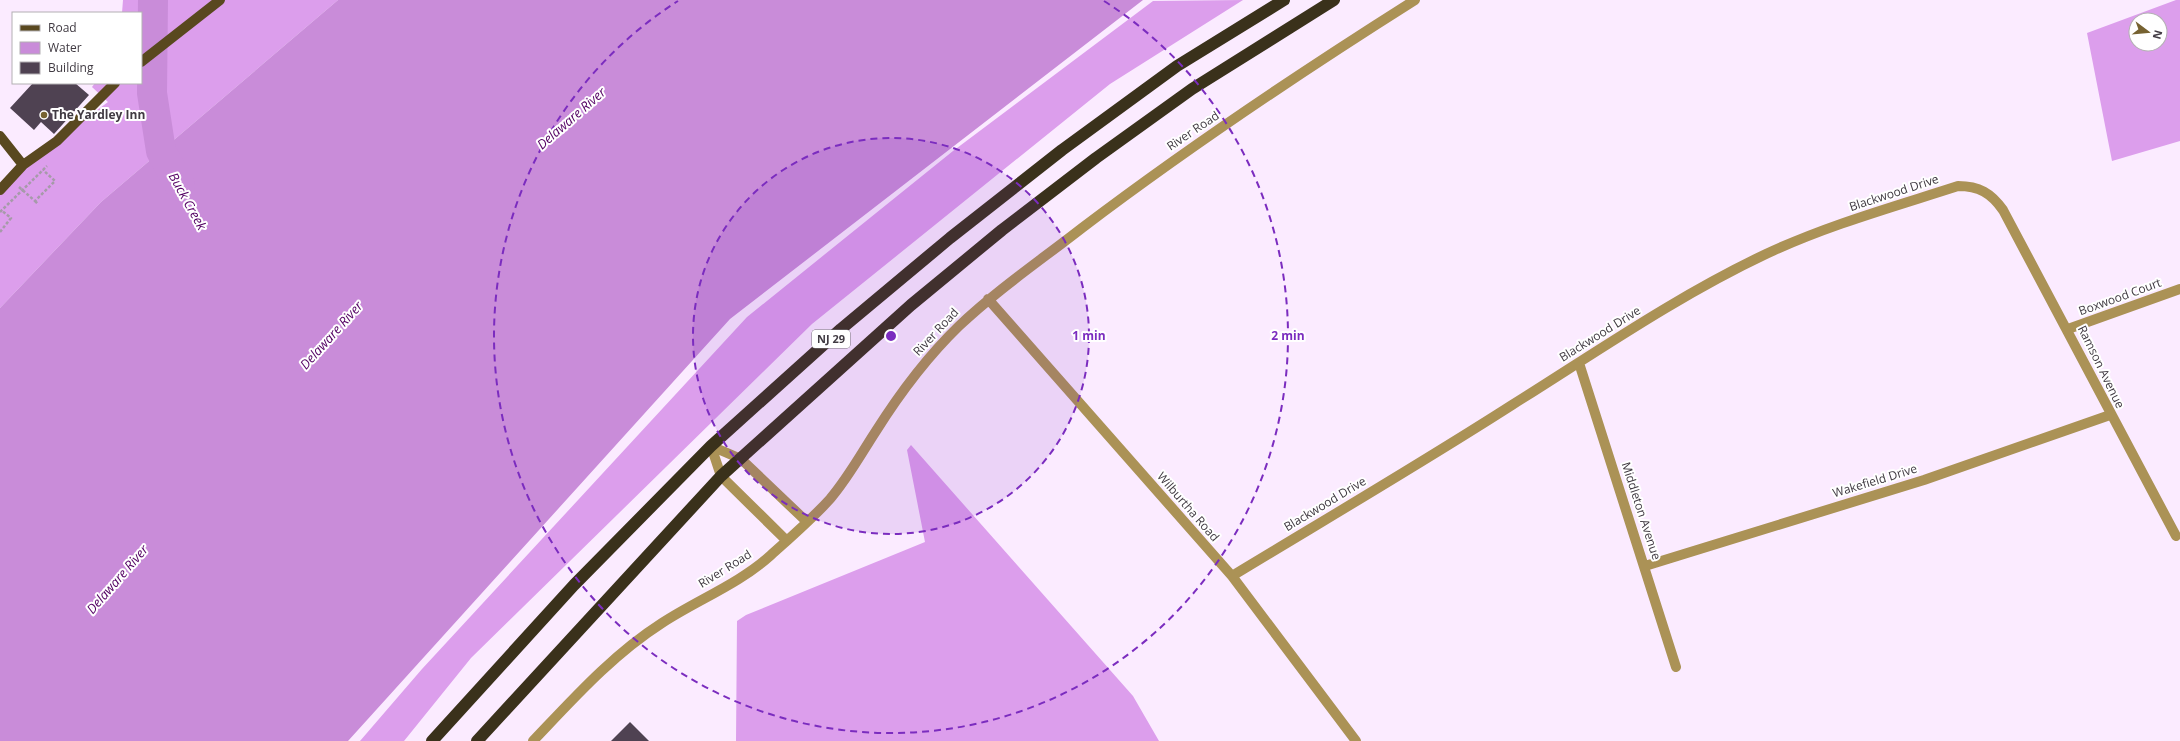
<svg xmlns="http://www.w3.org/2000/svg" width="2180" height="741" font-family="'Open Sans',sans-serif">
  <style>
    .forest { fill: #dc9eec; fill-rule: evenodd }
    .water { fill: #c98cd9 }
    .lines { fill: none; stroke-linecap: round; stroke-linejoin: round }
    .river { stroke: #c98cd9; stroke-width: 30 }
    .building { fill: #4f4252 }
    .path { stroke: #a69aa9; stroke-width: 2.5; stroke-dasharray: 3 2; stroke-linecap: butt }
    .minor { stroke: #ab9256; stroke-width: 10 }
    .major { stroke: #59481f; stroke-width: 10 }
    .highway { stroke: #3a311b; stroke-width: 12 }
    .ring { fill: none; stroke: #7b2cbf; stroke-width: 2; stroke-dasharray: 7 5 }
    .poi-dot { fill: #766231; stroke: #fff; stroke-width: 1.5 }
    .labels { text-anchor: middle; stroke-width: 4; stroke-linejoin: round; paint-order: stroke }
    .shield { fill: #fff; stroke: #79757b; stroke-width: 1 }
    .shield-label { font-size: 11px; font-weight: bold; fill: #403a42 }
    .poi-label { font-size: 12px; font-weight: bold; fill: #403a42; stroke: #fff; text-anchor: start }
    .street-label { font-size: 12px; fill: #403a42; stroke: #fff }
    .water-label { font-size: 13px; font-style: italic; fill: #530063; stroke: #fff }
    .centre { fill: #7b2cbf; stroke: #fff; stroke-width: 2 }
    .ring-label { font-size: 12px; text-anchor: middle; font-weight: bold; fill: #7b2cbf; stroke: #fff; stroke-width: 4; stroke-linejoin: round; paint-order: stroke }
  </style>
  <rect width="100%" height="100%" fill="#fbebff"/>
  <path class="forest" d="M123,0H338L101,202L0,308V194L23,165L108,102L92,87L95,83H141V13H122Z
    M1243,0L1110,84L812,324L471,658L404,741H360L422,669L747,317L953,151L1153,1Z
    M2176,0H2180V141L2112,161L2087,33ZM2136,20H2160V44H2136Z
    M911,445L1133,696L1159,741H736L737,621L746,615L925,542L907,450Z"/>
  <path class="water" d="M338,0H1143L730,319L348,741H0V308L101,202Z"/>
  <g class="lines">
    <path class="river" d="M153,0L152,93L161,151L180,186"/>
  </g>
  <path class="building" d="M33,83H75L89,95L54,134L41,122L34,130L10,108Z
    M630,722L649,741H611Z"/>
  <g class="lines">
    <path class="path" d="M19,187L35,201L55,181L43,170
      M35,201L38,204
      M0,212L47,166
      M0,232L11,218L1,210"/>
    <path class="minor" d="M988,299L1232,576L1356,741
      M2068,329L2180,289
      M1579,363L1676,667
      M711,446L741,459L807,522
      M711,446L721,476L786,540
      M1645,566L1924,480L2110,415
      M1232,576C1326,519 1420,464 1512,405C1595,353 1677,296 1766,254C1828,225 1893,207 1958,186C1979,186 1991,193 2003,210L2176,536
      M533,741C573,699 612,655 662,623C697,600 739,584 771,555C791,537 812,519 830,499C848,478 861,454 876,431C900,393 927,357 959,326C997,290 1041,260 1082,228C1189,147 1301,72 1415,0"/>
    <path class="major" d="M141,62L220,0
      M0,136L23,165
      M0,190L23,165L57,141L115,83"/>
    <path class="highway" d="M432,741L574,585L711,446L841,329L950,238L1062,150L1177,66L1284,0
      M477,741L721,476L911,305L1002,230L1096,158L1192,89L1334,0"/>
  </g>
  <circle cx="891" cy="336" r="198" fill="#7b2cbf" fill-opacity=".12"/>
  <g class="ring">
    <circle cx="891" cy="336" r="198"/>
    <path d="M1104 1A397 397 0 1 1 678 1"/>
  </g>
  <circle class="poi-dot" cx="44" cy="115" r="4"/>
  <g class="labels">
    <rect class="shield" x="812" y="330" width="38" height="18" rx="3"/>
    <g class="shield-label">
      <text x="831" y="343">NJ 29</text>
    </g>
    <g class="poi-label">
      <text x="52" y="119">The Yardley Inn</text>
    </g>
    <g class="street-label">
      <text transform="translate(1193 131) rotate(-34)" y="4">River Road</text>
      <text transform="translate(1894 193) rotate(-18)" y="4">Blackwood Drive</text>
      <text transform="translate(2120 297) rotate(-20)" y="4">Boxwood Court</text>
      <text transform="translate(936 332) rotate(-47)" y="4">River Road</text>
      <text transform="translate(1600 334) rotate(-32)" y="4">Blackwood Drive</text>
      <text transform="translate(2101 367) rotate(64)" y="4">Ramson Avenue</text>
      <text transform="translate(1875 481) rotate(-17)" y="4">Wakefield Drive</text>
      <text transform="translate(1325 504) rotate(-31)" y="4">Blackwood Drive</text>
      <text transform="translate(1188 507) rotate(49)" y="4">Wilburtha Road</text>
      <text transform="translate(1641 511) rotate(72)" y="4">Middleton Avenue</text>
      <text transform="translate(725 569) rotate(-32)" y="4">River Road</text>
    </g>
    <g class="water-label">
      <text transform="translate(571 118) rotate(-41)" y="5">Delaware River</text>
      <text transform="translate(188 201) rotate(61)" y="5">Buck Creek</text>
      <text transform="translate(331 335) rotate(-48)" y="5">Delaware River</text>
      <text transform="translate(117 579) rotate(-49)" y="5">Delaware River</text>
    </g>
  </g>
  <circle cx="891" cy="336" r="6" class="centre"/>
  <g class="ring-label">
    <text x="1089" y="340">1 min</text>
    <text x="1288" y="340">2 min</text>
  </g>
  <rect x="12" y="12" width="130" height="72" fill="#ffffff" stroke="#b3b0b3"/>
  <rect x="20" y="25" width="20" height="6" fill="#59481f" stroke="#b3b0b3"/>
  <text x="48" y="32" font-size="12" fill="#403a42">Road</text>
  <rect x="20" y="42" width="20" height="12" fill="#c98cd9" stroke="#b3b0b3"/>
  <text x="48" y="52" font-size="12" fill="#403a42">Water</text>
  <rect x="20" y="62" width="20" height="12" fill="#4f4252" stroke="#b3b0b3"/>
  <text x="48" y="72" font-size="12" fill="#403a42">Building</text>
  <g transform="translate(2148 32) rotate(106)"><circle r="19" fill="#ffffff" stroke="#b3b0b3"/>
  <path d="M0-3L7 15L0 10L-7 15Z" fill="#766231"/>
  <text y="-6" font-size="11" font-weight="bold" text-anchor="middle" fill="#403a42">N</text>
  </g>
</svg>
